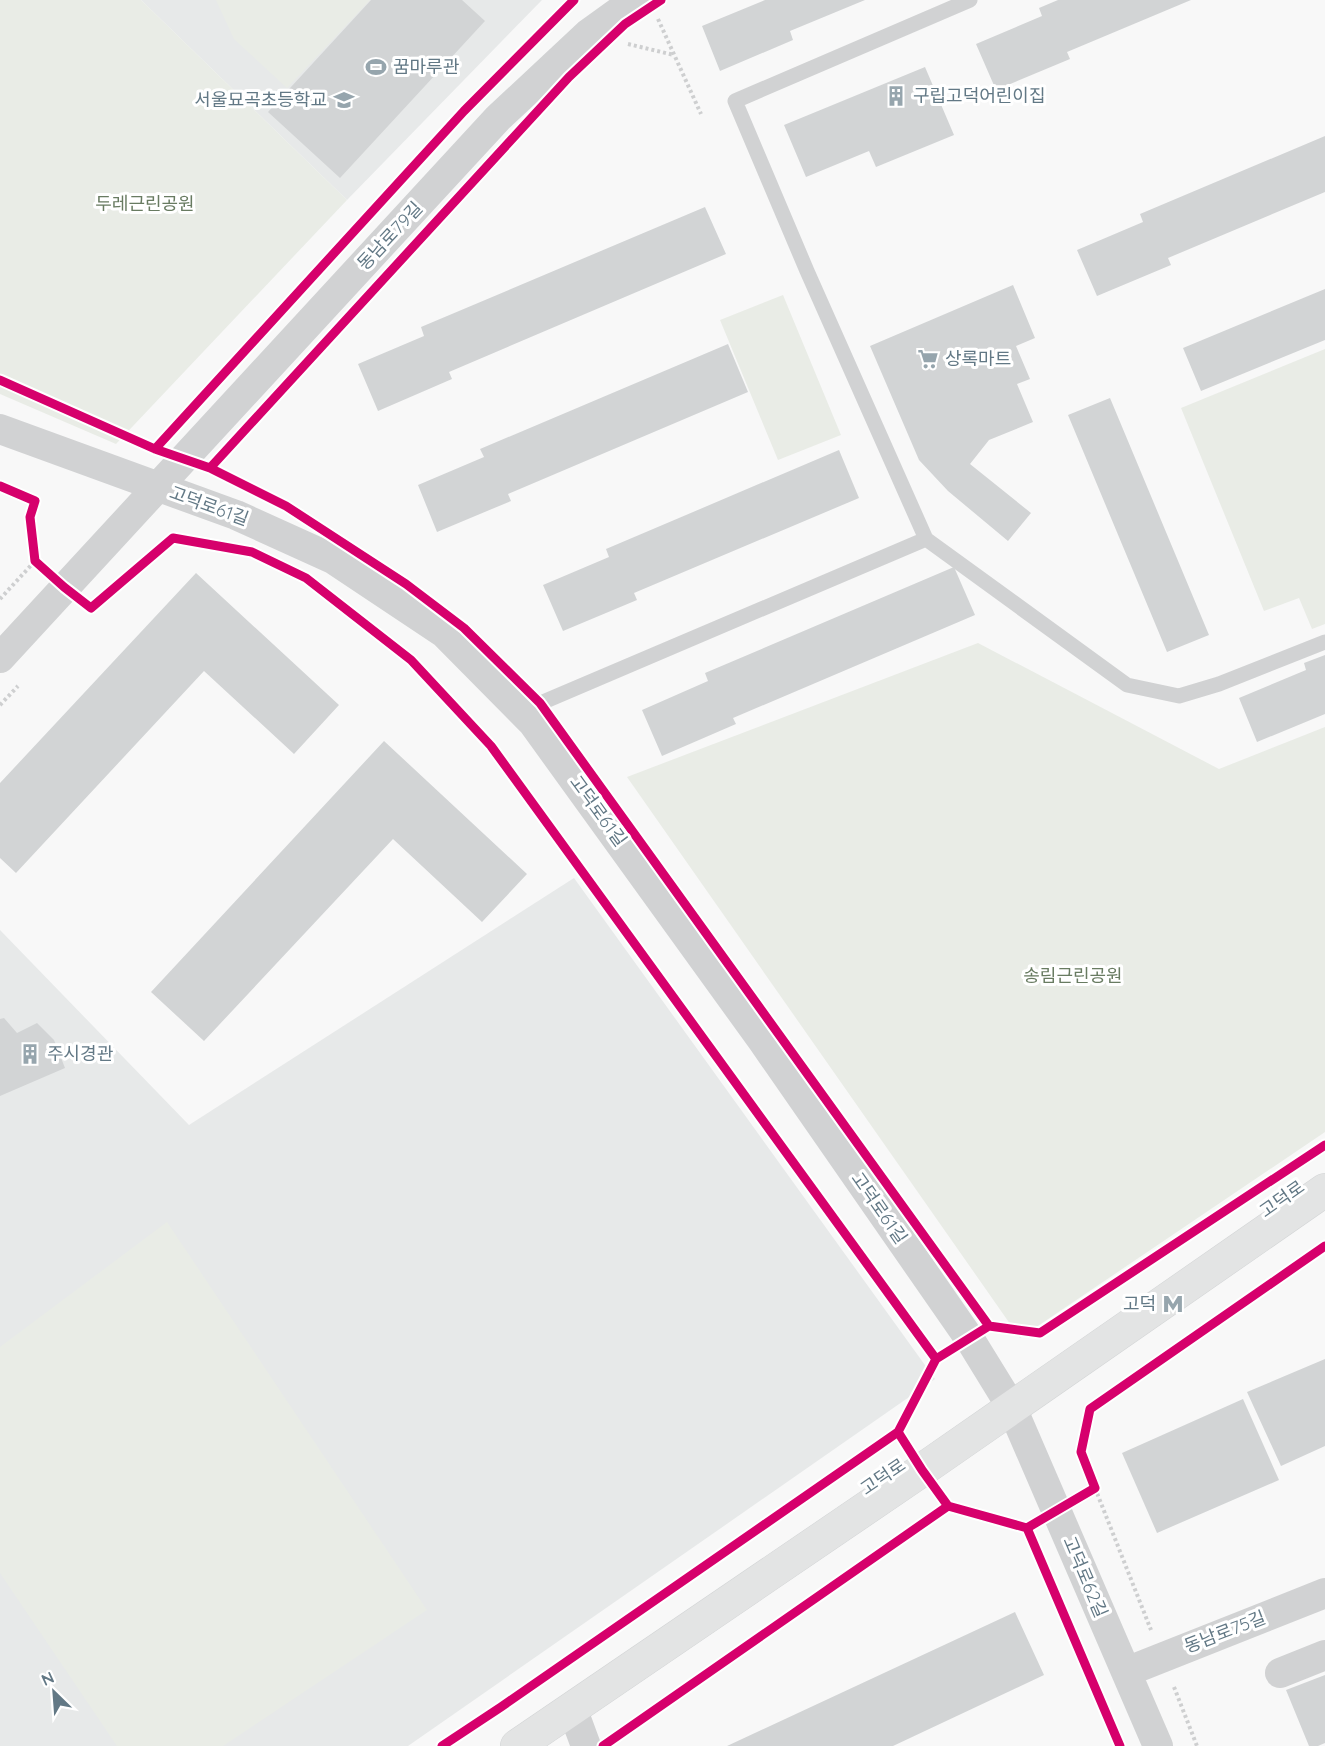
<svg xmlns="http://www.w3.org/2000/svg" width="1325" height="1746" font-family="Quicksand,'Noto Sans KR',sans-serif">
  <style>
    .built { fill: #e7e9e9 }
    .green { fill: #e9ece6 }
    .building { fill: #d2d4d5 }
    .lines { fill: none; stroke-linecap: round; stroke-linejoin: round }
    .secondary-casing { stroke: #d3d5d6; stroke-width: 34 }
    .path { stroke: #cecfd0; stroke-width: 4; stroke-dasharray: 3 3; stroke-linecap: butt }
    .lane { stroke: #d1d2d3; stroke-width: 15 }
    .street { stroke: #d1d2d3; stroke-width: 30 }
    .secondary { stroke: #e3e4e4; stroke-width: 33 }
    .cycleway-casing { stroke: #fff; stroke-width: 13 }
    .cycleway { stroke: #d6006c; stroke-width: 9 }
    .labels { text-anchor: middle; stroke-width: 6; stroke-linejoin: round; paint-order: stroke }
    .poi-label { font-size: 18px; fill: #627885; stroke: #fff; text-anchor: start }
    .park-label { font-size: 18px; fill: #687b61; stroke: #fff }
    .street-label { font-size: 18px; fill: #627885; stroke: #fff }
  </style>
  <rect width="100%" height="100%" fill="#f8f8f8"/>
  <path class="built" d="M141,0H542L347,200Z
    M574,878L935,1379L408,1746H0V930L189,1125Z"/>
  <path class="green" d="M0,0H141L347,200L116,444L0,394Z
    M216,0H370L287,88L234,39Z
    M783,295L841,435L778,460L720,320Z
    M1325,349V624L1312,629L1299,598L1264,611L1181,408Z
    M978,643L1219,769L1325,727V1132L1020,1338L627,777Z
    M167,1222L427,1610L223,1746H117L0,1573V1347Z"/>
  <path class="building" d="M371,0H462L485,21L340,178L268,112Z
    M765,0H865L790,31L793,40L720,71L702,26Z
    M1058,0H1191L1067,52L1070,59L996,90L976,44L1042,16L1039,8Z
    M925,67L954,135L876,167L869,151L806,177L784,125Z
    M1325,136V192L1168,258L1171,265L1097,296L1077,250L1143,222L1140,214Z
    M705,207L726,254L449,372L452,379L378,411L358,364L424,336L421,327Z
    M1013,285L1035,338L1016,346L1030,379L1017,384L1033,422L989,440L970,464L1031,513L1008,541L948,491L919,460L870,346Z
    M1325,289V340L1201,391L1183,348Z
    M728,344L748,392L508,494L511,501L437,532L418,485L484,457L480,449Z
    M1110,398L1209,635L1167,652L1068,415Z
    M839,450L859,498L634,593L637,600L563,631L543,585L609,557L606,549Z
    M954,567L975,615L733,718L736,724L662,756L642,710L708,681L705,673Z
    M196,573L339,705L294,754L204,671L16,873L0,858V783Z
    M1325,655V714L1257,742L1239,698L1306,670L1304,663Z
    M384,741L527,874L482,922L393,839L204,1041L151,992Z
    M4,1018L17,1033L37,1023L54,1040L65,1068L0,1096V1019Z
    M1325,1359V1446L1281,1466L1247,1392Z
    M1243,1399L1279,1480L1157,1533L1122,1453Z
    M1015,1612L1044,1675L893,1746H727Z
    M1325,1675V1743L1318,1746H1309L1286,1690Z"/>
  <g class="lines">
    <g class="secondary-casing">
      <path id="secondary" d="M517,1746L922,1470L1325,1190"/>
    </g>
    <path class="path" d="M564,9L574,0
      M658,19L701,114
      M628,44L674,55
      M0,599L35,561
      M0,705L18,686
      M1095,1488L1151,1630
      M1174,1687L1197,1746"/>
    <path class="lane" d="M926,539L1127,685L1179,696L1219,684L1325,642
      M522,711L926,539L807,271L735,101L970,0"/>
    <path class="street" d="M0,429L236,515L333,559L444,633L533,723L762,1040L969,1338L1012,1408L1158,1746
      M0,658L498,118L588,34L635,0
      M1126,1672L1325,1593
      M1280,1673L1325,1655
      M572,1708L586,1746"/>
    <use href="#secondary" class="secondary"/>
    <g class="cycleway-casing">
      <path id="cycleway" d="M0,380L155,449L210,468L286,506L406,584L464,628L540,703L989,1326
        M155,449L464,111L574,0
        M210,468L569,77L625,24L661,0
        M0,486L35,501L30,517L35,561L64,587L91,608L173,538L252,552L306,578L411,660L491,746L936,1359
        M898,1432L922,1470L948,1506
        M1027,1528L1120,1746
        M442,1746L501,1707L898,1432L936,1359L989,1326L1040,1333L1325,1145
        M603,1746L948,1506L1027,1528L1095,1488L1081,1452L1090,1409L1325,1246"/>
    </g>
    <use href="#cycleway" class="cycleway"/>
  </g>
  <defs>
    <g id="stadium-bare" transform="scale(1.62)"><path d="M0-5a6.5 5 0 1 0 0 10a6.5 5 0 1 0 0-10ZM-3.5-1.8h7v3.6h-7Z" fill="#96a5ad" stroke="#fff" stroke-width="2.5" paint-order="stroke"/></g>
    <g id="building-bare" transform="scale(1.62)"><path d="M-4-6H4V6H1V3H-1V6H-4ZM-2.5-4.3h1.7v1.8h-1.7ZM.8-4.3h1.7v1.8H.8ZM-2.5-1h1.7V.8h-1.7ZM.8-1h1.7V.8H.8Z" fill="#96a5ad" stroke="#fff" stroke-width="2.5" paint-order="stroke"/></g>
    <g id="school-bare" transform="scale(1.62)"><path d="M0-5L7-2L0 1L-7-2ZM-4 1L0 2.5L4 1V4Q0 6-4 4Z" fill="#96a5ad" stroke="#fff" stroke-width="2.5" paint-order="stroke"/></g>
    <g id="supermarket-bare" transform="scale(1.62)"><path d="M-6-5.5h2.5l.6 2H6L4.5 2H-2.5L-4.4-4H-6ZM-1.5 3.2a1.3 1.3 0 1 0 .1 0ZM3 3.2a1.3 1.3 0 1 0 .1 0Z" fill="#96a5ad" stroke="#fff" stroke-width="2.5" paint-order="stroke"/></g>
    <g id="metro-bare" transform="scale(1.62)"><path d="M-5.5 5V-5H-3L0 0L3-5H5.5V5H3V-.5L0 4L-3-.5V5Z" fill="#96a5ad" stroke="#fff" stroke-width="2.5" paint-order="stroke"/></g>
  </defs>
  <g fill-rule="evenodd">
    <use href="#stadium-bare" x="376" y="67"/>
    <use href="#building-bare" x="896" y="96"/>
    <use href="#school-bare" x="344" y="100"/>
    <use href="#supermarket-bare" x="928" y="359"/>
    <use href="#building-bare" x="30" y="1054"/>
    <use href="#metro-bare" x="1173" y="1304"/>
  </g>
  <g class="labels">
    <g class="poi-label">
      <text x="393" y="73">꿈마루관</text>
      <text x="913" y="102">구립고덕어린이집</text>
      <text x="327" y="106" text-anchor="end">서울묘곡초등학교</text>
      <text x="945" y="365">상록마트</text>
      <text x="47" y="1060">주시경관</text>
      <text x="1156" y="1310" text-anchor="end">고덕</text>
    </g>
    <g class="park-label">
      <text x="145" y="210">두레근린공원</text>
      <text x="1073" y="982">송림근린공원</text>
    </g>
    <g class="street-label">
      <text transform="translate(390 236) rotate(-47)" y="6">동남로79길</text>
      <text transform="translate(209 506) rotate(20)" y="6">고덕로61길</text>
      <text transform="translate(598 811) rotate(54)" y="6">고덕로61길</text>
      <text transform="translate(1282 1199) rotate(-35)" y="6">고덕로</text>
      <text transform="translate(879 1208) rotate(55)" y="6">고덕로61길</text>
      <text transform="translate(883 1477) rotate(-34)" y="6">고덕로</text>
      <text transform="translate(1085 1577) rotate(67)" y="6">고덕로62길</text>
      <text transform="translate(1225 1632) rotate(-21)" y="6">동남로75길</text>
    </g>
  </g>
  <g transform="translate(54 1692) rotate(335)" stroke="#ffffff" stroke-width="4.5" paint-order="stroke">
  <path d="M0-4.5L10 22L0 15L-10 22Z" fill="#627885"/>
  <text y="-9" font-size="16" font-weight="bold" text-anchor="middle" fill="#627885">N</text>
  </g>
</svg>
